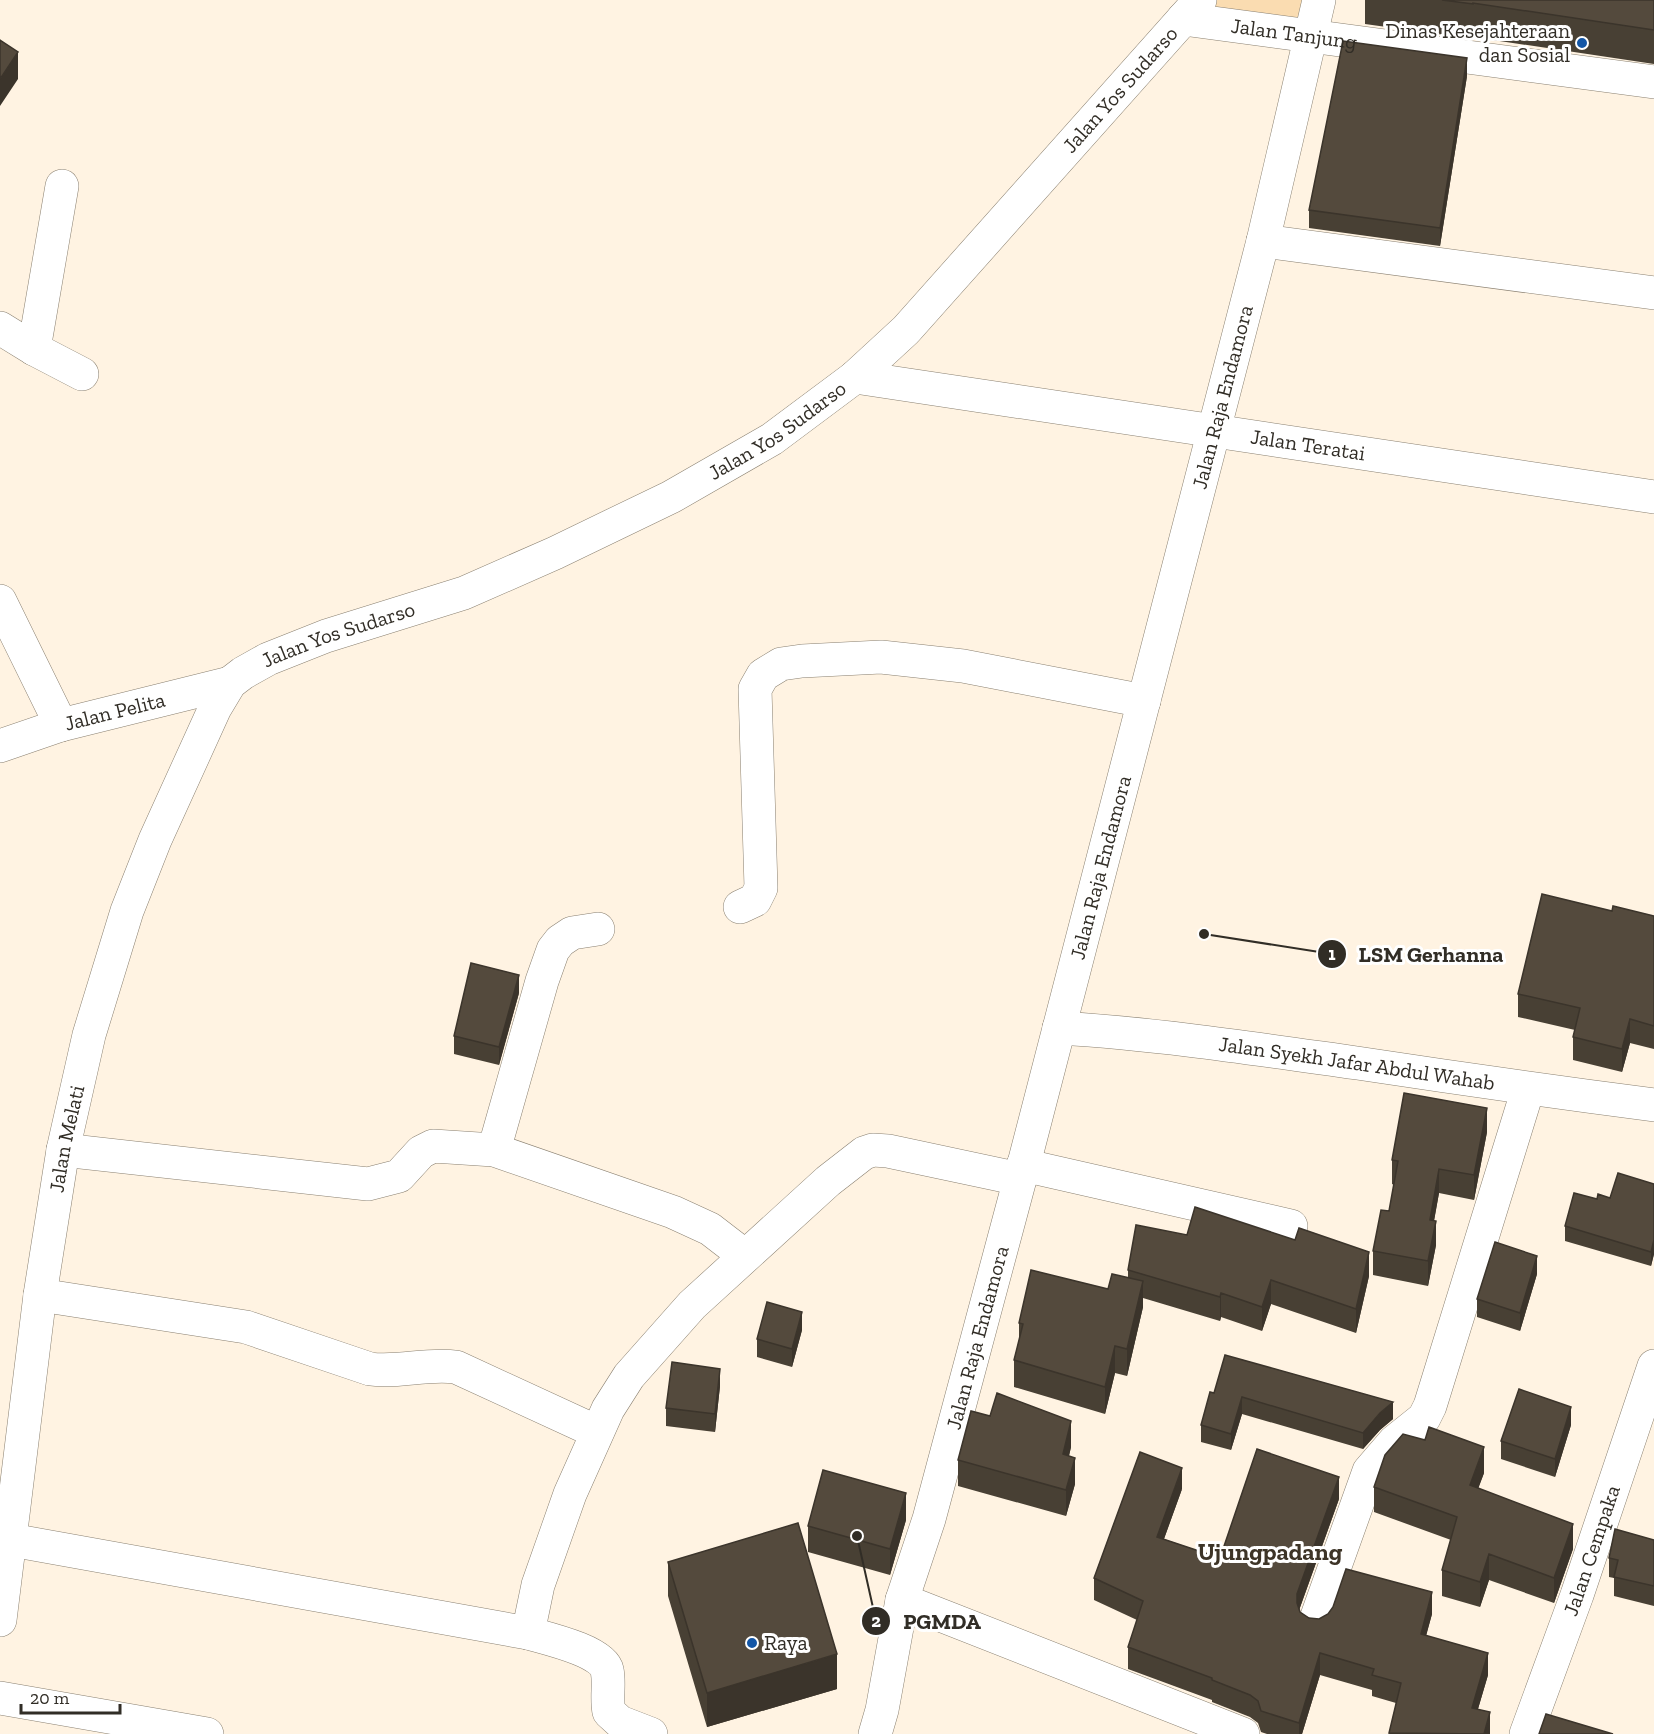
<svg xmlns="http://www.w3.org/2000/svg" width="1654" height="1734" font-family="'Zilla Slab',serif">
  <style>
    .green { fill: #fadcb1 }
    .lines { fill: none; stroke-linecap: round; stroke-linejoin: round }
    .minor-casing { stroke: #8a8071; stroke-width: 34 }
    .minor { stroke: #fff; stroke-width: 33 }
    .wall { fill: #484034 }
    .shaded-wall { fill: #3b342b }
    .building { fill: #544a3d; stroke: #3b342b; stroke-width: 1.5 }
    .poi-dot { fill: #1356a6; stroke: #fff; stroke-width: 2 }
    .labels { text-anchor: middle; stroke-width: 6; stroke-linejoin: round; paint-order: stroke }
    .poi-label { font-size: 21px; fill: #312d26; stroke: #fff; text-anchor: end }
    .street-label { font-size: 21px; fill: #312d26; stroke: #fff }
    .quarter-label { font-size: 24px; font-weight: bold; fill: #3d3427; stroke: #fff }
    .leader { fill: none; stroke: #312d26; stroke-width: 2 }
    .callout-dot { fill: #312d26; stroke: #fff; stroke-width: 2 }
    .mark-label { font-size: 18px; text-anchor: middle; font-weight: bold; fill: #fff }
    .callout-label { font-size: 22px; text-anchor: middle; font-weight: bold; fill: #312d26; stroke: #fff; stroke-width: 6; stroke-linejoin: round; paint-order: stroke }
  </style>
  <rect width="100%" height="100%" fill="#fff3e2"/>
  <path class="green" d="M1208,0H1314L1307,29L1196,14Z"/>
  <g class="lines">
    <g class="minor-casing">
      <g id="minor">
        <path id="s1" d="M1183,19L1654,82"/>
        <path d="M1263,241L1654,293"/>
        <path d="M0,328L34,349L82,374"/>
        <path d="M34,349L62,186"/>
        <path id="s2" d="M855,377L1654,497"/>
        <path d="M0,601L61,725"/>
        <path id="s3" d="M0,746L61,725L230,683"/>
        <path d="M740,907L755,900L761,888L755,689L763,675L781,664L802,661L881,657L963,666L1144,701"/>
        <path id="s4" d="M1059,1028C1159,1034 1257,1049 1357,1063C1456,1078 1555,1092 1654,1105"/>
        <path d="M63,1150L368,1184L399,1176L421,1152L433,1146L494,1150L673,1212L710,1229L745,1256"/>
        <path d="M494,1150L542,981L553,950L560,941L572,933L598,929"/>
        <path d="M1023,1165L1291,1226"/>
        <path d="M40,1295L246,1327L370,1369C399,1373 426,1363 456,1367L597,1432"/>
        <path d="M0,1538L528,1633L538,1585L570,1494L608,1409L629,1376L692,1305L828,1181L864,1153L873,1150L888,1151L1020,1179"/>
        <path d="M902,1600L1243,1734"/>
        <path id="s5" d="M0,1620L40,1295L63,1150L89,1035L127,911L155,840L215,708L230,683L243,673L268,659L326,636L464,593L555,553L671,497L772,439L855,377L906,330L1200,0"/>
        <path d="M1315,1622L1369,1471L1394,1442L1424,1418L1430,1406L1528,1089"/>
        <path d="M528,1633C545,1638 603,1651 607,1670C610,1683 606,1698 609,1712L620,1722L651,1734"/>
        <path d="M0,1698L207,1734"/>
        <path id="s6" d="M875,1734L882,1710L902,1600L929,1519L1020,1179L1263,241L1319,0"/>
        <path id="s7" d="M1526,1734L1577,1595L1654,1366"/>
      </g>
    </g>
    <use href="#minor" class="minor"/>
  </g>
  <path class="wall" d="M1365,0H1654V64L1473,37V39L1365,24Z
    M1467,76L1440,246L1309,228V210Z
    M1654,916V1049L1630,1043L1622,1072L1573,1060V1037L1575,1030L1518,1017V994Z
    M519,993L499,1065L454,1054V1036Z
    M1487,1132L1474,1200L1439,1193L1434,1220L1436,1245L1428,1286L1373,1275V1251L1389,1211L1394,1185L1392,1184V1160Z
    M1654,1184V1254L1651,1266L1565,1241V1226L1597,1199L1610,1198Z
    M1128,1270L1369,1276L1356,1333L1271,1304L1262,1331L1221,1317L1220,1321L1143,1298V1307L1127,1376L1115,1373L1105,1414L1014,1387V1360L1019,1341V1323L1108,1289L1128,1277Z
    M1537,1274L1520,1331L1477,1317V1299Z
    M802,1330L792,1367L757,1357V1339Z
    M720,1386L715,1432L666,1426V1408Z
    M1214,1393L1393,1419L1380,1430L1363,1449L1242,1414L1231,1450L1201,1442V1425Z
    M1571,1425L1555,1477L1501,1459V1441Z
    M1071,1447L1069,1456L1075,1484L1066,1516L958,1486V1460Z
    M1484,1473L1478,1488L1573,1549L1554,1603L1489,1580L1480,1607L1442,1596V1570L1451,1540L1374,1512V1487Z
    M1182,1489L1164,1539L1220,1558L1339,1499L1299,1610L1300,1612L1309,1618L1319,1619L1432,1614L1426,1635L1488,1675L1478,1709L1490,1734H1389L1396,1703L1372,1696V1690L1320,1675L1302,1734H1267L1261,1732L1258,1723L1250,1717L1212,1702V1700L1128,1669V1647L1137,1620L1094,1600V1578Z
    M906,1520L890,1575L808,1552V1526Z
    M1654,1540V1606L1614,1596V1578L1609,1577V1558Z
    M668,1562L837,1689L707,1727L668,1596Z"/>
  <path class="shaded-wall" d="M18,52V79L0,106V79Z
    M1467,58V76L1440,246V228Z
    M519,975V993L499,1065V1047Z
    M1630,1019V1043L1622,1072V1049Z
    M1487,1108V1132L1474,1200V1175Z
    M1439,1169V1193L1430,1244V1220Z
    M1436,1221V1245L1428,1286V1261Z
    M1654,1240V1254L1651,1266V1252Z
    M1369,1252V1276L1356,1333V1309Z
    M1537,1256V1274L1520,1331V1313Z
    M1271,1280V1304L1262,1331V1307Z
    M1143,1281V1307L1127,1376V1349Z
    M1221,1293V1317L1220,1321V1297Z
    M802,1312V1330L792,1367V1349Z
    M1115,1346V1373L1105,1414V1387Z
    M720,1369V1386L715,1432V1414Z
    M1242,1397V1414L1231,1450V1434Z
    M1393,1402V1419L1380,1430L1363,1449V1433L1380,1413Z
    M1571,1407V1425L1555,1477V1459Z
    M1071,1421V1447L1063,1480V1454Z
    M1484,1447V1473L1470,1511V1485Z
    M1075,1458V1484L1066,1516V1490Z
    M1182,1468V1489L1157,1558V1537Z
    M1339,1477V1499L1297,1616V1594Z
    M906,1493V1520L890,1575V1549Z
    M1573,1524V1549L1554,1603V1578Z
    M1489,1554V1580L1480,1607V1582Z
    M1432,1592V1614L1421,1655V1634Z
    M1320,1653V1675L1302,1734H1299V1723Z
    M1488,1653V1675L1472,1729V1708Z
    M837,1654V1689L707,1727V1693Z
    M1490,1712V1734H1484Z"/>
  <path class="building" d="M1442,0H1654V30L1473,3V4Z
    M0,40L18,52L0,79Z
    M1343,41L1467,58L1440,228L1309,210Z
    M1542,894L1612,911L1613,906L1654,916V1026L1630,1019L1622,1049L1573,1037L1580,1008L1518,994Z
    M471,963L519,975L499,1047L454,1036Z
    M1404,1093L1487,1108L1474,1175L1439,1169L1430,1220L1436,1221L1428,1261L1373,1251L1381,1210L1389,1211L1398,1161L1392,1160Z
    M1618,1173L1654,1184V1240L1651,1252L1565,1226L1574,1193L1597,1199L1598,1194L1610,1198Z
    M1195,1207L1295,1240L1299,1228L1369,1252L1356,1309L1271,1280L1262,1307L1221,1293L1220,1297L1128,1270L1136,1225L1187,1235Z
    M1495,1242L1537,1256L1520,1313L1477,1299Z
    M1031,1270L1108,1289L1112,1274L1143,1281L1127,1349L1115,1346L1105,1387L1014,1360L1023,1324L1019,1323Z
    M767,1302L802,1312L792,1349L757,1339Z
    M1225,1355L1393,1402L1380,1413L1363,1433L1242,1397L1231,1434L1201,1425L1210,1392L1214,1393Z
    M672,1362L720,1369L715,1414L666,1408Z
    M1519,1389L1571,1407L1555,1459L1501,1441Z
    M997,1393L1071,1421L1063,1454L1075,1458L1066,1490L958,1460L971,1411L990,1416Z
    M1429,1427L1484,1447L1470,1485L1573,1524L1554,1578L1489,1554L1480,1582L1442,1570L1457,1517L1374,1487L1385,1455L1403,1434L1425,1440Z
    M1257,1449L1339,1477L1297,1594V1603L1300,1612L1309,1618L1319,1619L1328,1614L1333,1607L1346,1569L1432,1592L1421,1634L1488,1653L1472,1708L1490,1712L1484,1734L1389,1733L1401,1683L1372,1675L1374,1669L1320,1653L1299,1723L1261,1711L1258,1701L1250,1695L1212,1680V1678L1128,1647L1143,1601L1094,1578L1140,1452L1182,1468L1157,1537L1220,1558Z
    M823,1470L906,1493L890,1549L808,1526Z
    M798,1523L837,1654L707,1693L668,1562Z
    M1615,1529L1654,1540V1586L1614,1577L1618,1560L1609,1558Z
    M1546,1714L1613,1734H1539Z"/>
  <g class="poi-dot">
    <circle cx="1582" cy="43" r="6"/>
    <circle cx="752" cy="1643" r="6"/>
  </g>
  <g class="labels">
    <g class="poi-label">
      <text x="1570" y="38">Dinas Kesejahteraan<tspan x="1570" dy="24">dan Sosial</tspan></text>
      <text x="764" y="1650" text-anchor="start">Raya</text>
    </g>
    <g class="street-label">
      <text dy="7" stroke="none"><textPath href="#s1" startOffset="112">Jalan Tanjung</textPath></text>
      <text dy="7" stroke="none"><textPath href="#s5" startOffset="2064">Jalan Yos Sudarso</textPath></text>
      <text dy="7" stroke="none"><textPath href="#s6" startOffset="1382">Jalan Raja Endamora</textPath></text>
      <text dy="7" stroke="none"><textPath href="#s5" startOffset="1578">Jalan Yos Sudarso</textPath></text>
      <text dy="7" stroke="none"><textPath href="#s2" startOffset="458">Jalan Teratai</textPath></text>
      <text dy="7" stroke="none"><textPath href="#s5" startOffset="1092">Jalan Yos Sudarso</textPath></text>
      <text dy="7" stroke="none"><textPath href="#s3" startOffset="120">Jalan Pelita</textPath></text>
      <text dy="7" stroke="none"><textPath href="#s6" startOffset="896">Jalan Raja Endamora</textPath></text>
      <text dy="7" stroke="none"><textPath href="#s4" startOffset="300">Jalan Syekh Jafar Abdul Wahab</textPath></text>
      <text dy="7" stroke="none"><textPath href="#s5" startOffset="486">Jalan Melati</textPath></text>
      <text dy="7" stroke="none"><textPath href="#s6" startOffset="410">Jalan Raja Endamora</textPath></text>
      <text dy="7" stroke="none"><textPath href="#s7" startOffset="195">Jalan Cempaka</textPath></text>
    </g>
    <g class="quarter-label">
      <text x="1270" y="1560">Ujungpadang</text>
    </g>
  </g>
  <path class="leader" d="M1204 934L1332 954M857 1536L876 1621"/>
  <g class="callout-dot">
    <circle cx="1204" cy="934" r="6"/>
    <circle cx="857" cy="1536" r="6"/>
    <circle cx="1332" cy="954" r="15"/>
    <circle cx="876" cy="1621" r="15"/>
  </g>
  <g class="mark-label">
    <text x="1332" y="960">1</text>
    <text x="876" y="1627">2</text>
  </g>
  <g class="callout-label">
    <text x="1431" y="962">LSM Gerhanna</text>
    <text x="942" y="1629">PGMDA</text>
  </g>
  <path d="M21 1704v9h99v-9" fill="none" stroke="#312d26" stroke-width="3"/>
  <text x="30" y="1704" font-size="18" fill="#312d26" stroke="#ffffff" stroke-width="4.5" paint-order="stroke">20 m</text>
</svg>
